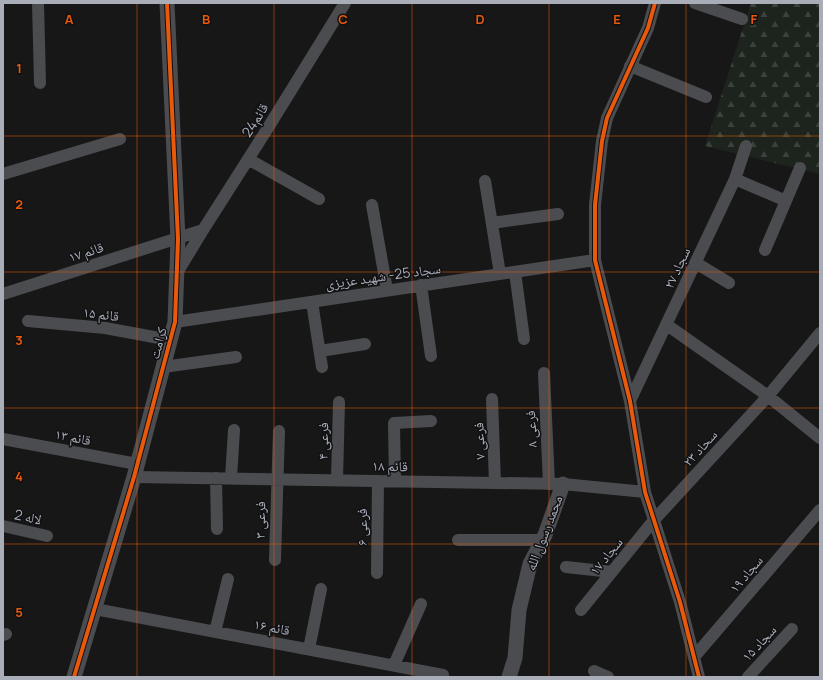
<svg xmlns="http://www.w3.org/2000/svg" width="823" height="680" font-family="Manrope,'Noto Naskh Arabic',sans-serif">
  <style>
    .forest { fill: url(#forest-firs) }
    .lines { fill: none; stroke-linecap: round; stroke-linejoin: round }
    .minor { stroke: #4b4c50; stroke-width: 12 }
    .tertiary { stroke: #4b4c50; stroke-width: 15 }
    .cycleway-casing { stroke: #111113; stroke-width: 6 }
    .cycleway { stroke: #e8590c; stroke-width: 4 }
    .grid { fill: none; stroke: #e8590c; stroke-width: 1; stroke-opacity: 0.55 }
    .labels { text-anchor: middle; stroke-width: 3; stroke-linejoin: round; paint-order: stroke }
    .street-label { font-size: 14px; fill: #a8adb8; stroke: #111113 }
    .grid-label { font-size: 13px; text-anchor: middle; font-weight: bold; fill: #e8590c; stroke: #111113; stroke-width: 3; stroke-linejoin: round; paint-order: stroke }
  </style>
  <defs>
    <pattern id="forest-firs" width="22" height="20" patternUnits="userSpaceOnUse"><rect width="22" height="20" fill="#1d241e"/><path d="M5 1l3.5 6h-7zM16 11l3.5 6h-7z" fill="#3b413d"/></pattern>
  </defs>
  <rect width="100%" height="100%" fill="#171717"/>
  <path class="forest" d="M751,3H820V174L705,146Z"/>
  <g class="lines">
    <path class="minor" d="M38,3L40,83
      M655,3L648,28L607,118L602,141L595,205V260L630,401L645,492L680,602L699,677
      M695,3L742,19
      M630,66L706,97
      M248,159L319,199
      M3,174L120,139
      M735,179L784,200
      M485,181L500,274
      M372,205L387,290
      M492,223L558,214
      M765,250L800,168
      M696,263L729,283
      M515,272L524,339
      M177,273L203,230
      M421,285L431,356
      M3,294L203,230L266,131L345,3
      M312,302L322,367
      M28,321L105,328L170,340
      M175,322L595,260
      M667,325L768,396L820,438
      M320,351L365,344
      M163,367L236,357
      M544,373L549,484
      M492,399L495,483
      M630,401L735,179L746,146
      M3,439L137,464
      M134,477L563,484L645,492
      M216,478L217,529
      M231,478L234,430
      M337,480L339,402
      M395,481L394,423L431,421
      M3,526L47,536
      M458,540H543
      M275,560L279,431
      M566,567L612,572
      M377,573L378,481
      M95,609L443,675
      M581,610L654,520L768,396L820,333
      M215,632L228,579
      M3,635L6,634
      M309,649L321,589
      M694,657L820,510
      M394,665L421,604
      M594,671L608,677
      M748,677L792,629"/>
    <path class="tertiary" d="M74,677L134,477L175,322L178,239L167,3
      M509,677L515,658L519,610L530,564L545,535L563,484"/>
    <g class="cycleway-casing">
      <path id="cycleway" d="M655,3L648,28L607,118L602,141L595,205V260L630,401L645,492L680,602L699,677
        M74,677L134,477L175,322L178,239L167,3"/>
    </g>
    <use href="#cycleway" class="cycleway"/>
  </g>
  <path class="grid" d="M137,3V677M274,3V677M412,3V677M549,3V677M686,3V677M3,136H820M3,272H820M3,408H820M3,544H820"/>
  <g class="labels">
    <g class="street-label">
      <text transform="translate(255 120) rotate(-58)" y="5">قائم24</text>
      <text transform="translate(86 252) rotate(-18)" y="5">قائم ۱۷</text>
      <text transform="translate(677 268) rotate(-65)" y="5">سجاد ۲۷</text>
      <text transform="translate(383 276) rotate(-8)" y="5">سجاد 25- شهید عزیزی</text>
      <text transform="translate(101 314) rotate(7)" y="5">قائم ۱۵</text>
      <text transform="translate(158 343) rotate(-75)" y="5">کرامت</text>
      <text transform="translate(531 429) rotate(-93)" y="5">فرعی ۸</text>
      <text transform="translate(73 437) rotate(11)" y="5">قائم ۱۳</text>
      <text transform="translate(323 441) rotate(-89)" y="5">فرعی ۴</text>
      <text transform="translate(479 441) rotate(-92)" y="5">فرعی ۷</text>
      <text transform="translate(700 448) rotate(-48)" y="5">سحاد ۲۳</text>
      <text transform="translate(390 466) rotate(1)" y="5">قائم ۱۸</text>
      <text transform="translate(28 517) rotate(12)" y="5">لاله 2</text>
      <text transform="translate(260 520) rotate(-89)" y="5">فرعی ۳</text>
      <text transform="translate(362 527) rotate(-90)" y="5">فرعی ۶</text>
      <text transform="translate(544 533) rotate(-69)" y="5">محمد رسول الله</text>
      <text transform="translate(606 556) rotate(-51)" y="5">سجاد ۱۷</text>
      <text transform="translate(746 574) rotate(-50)" y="5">سجاد ۱۹</text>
      <text transform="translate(272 627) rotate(11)" y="5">قائم ۱۶</text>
      <text transform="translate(759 643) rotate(-47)" y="5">سجاد ۱۵</text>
    </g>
  </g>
  <g class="grid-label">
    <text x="69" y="24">A</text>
    <text x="206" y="24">B</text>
    <text x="343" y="24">C</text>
    <text x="480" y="24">D</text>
    <text x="617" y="24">E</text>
    <text x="754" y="24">F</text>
    <text x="19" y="73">1</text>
    <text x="19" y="209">2</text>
    <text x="19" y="345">3</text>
    <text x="19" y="481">4</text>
    <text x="19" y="617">5</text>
  </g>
  <rect width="823" height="680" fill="none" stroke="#a8adb8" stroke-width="8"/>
</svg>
